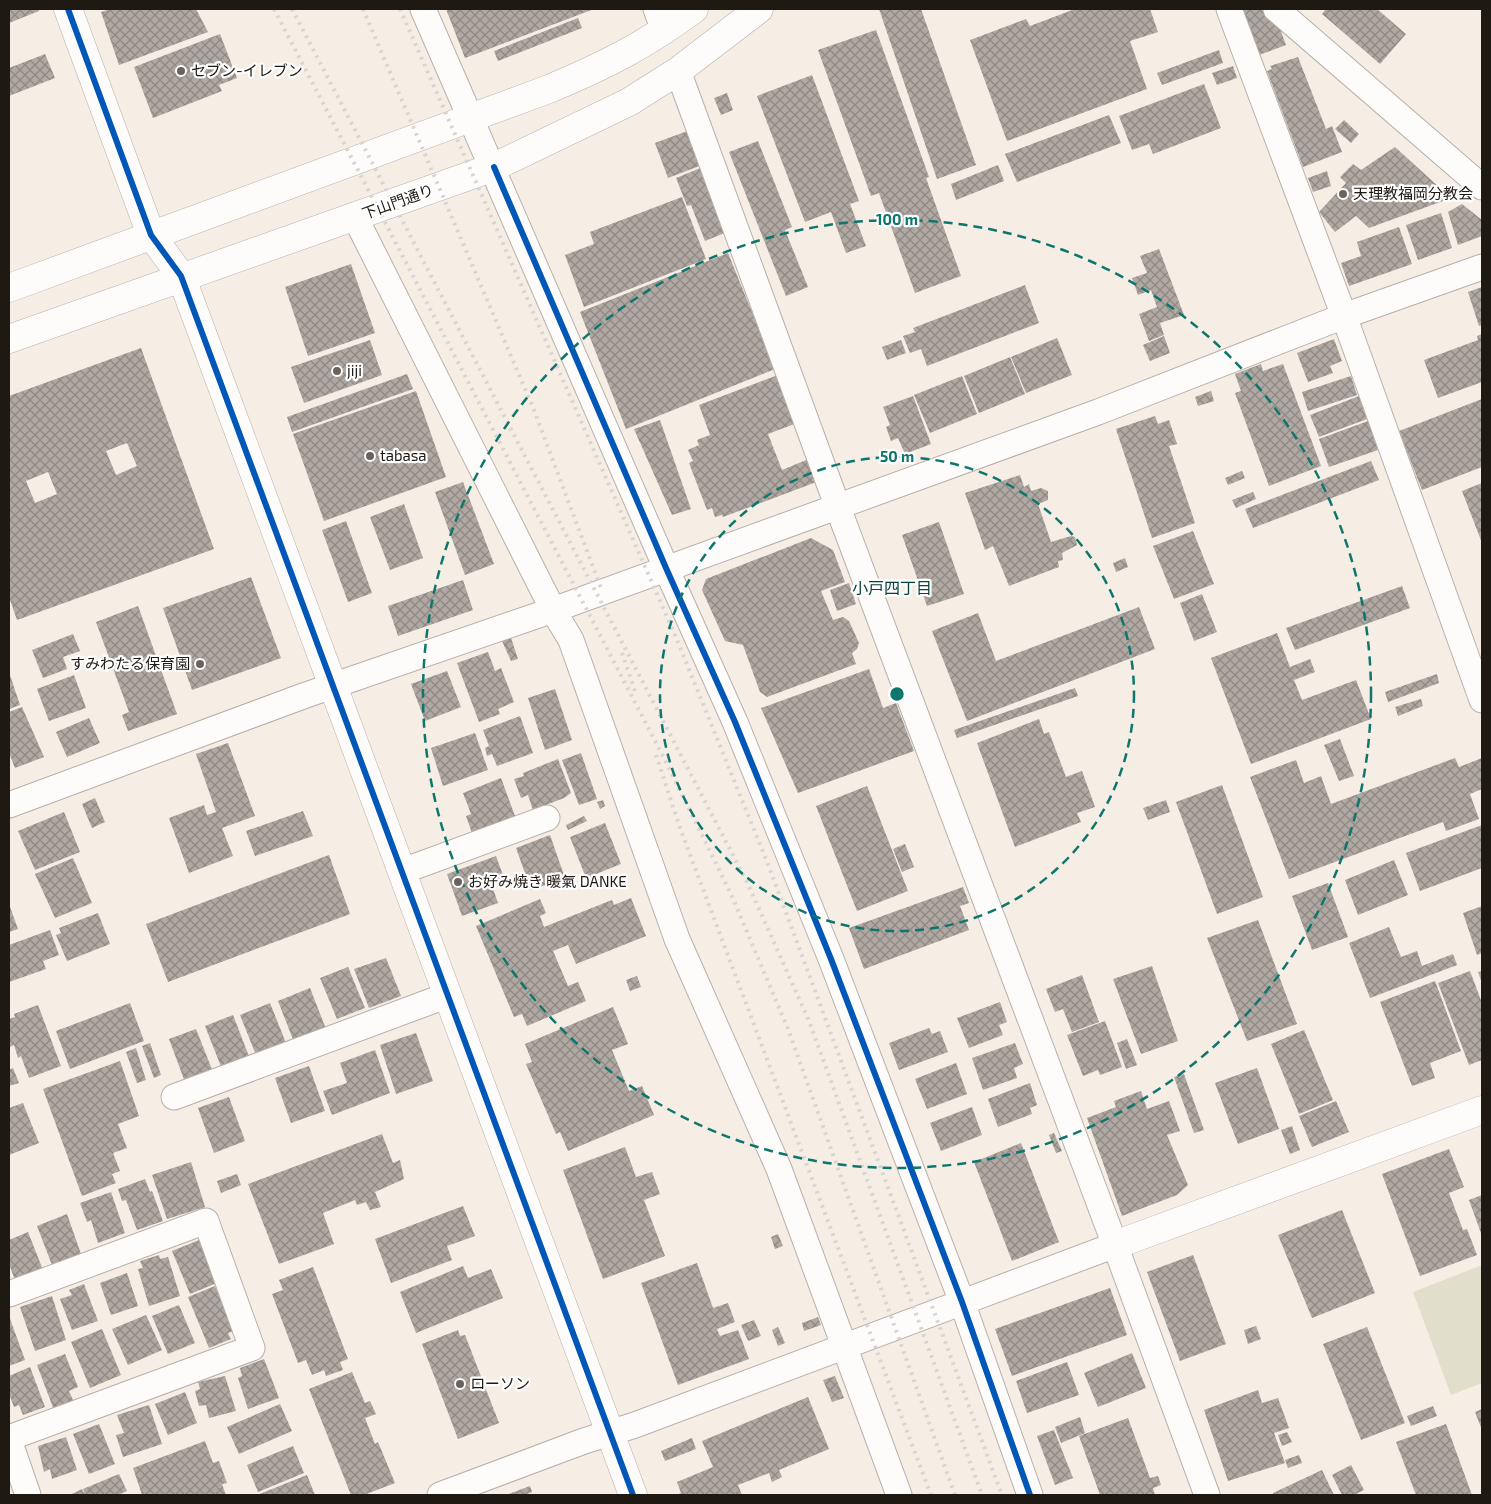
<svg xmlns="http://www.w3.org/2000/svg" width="1491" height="1504" font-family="'Exo 2','Noto Sans JP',sans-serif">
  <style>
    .green { fill: #e1dfcb }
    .building { fill: url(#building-cross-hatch); fill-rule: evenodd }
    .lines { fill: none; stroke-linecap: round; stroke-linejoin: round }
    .street-casing { stroke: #b7b0aa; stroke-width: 27 }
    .secondary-casing { stroke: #b7b0aa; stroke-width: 29 }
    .primary-casing { stroke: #b7b0aa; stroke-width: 29 }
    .street { stroke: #fefcfb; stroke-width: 25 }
    .secondary { stroke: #fefcfb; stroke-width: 28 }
    .primary { stroke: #fefcfb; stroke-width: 28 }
    .rail { stroke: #d7d4d2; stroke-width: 4; stroke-dasharray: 2.5 5; stroke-linecap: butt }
    .cycleway-casing { stroke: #fdfdfd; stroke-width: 9 }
    .cycleway { stroke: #0057b8; stroke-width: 6 }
    .ring { fill: none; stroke: #0f766e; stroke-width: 2.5; stroke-dasharray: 9 6 }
    .poi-dot { fill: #6a635d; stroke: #fdfdfd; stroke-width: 2 }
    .labels { text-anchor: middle; stroke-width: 4.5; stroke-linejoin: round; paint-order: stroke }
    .poi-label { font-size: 15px; fill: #1f1914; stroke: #fdfdfd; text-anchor: start }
    .street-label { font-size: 15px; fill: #1f1914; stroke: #fdfdfd }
    .neighbourhood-label { font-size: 16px; fill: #064339; stroke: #fdfdfd }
    .centre { fill: #0f766e; stroke: #fdfdfd; stroke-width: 2.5 }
    .ring-label { font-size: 15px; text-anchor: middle; font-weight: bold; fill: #0f766e; stroke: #fdfdfd; stroke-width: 4.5; stroke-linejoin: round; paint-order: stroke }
  </style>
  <defs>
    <pattern id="building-cross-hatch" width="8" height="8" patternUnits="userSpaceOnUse" patternTransform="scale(1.25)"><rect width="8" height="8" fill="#b0a8a2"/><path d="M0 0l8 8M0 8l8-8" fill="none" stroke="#8f8883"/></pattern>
  </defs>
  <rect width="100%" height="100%" fill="#f6ede5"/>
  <path class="green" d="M1482,1265V1383L1451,1395L1413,1292Z"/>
  <path class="building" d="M9,9H38L39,11L9,23Z
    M110,9H196L208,32L119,65L101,12Z
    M446,9H594L465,58Z
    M879,9H921L976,165L937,179Z
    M1075,9H1150L1158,32L1130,41L1147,89L1007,141L970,40L1026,19L1030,26Z
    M1242,9H1261L1279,26L1286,45L1259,55Z
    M1326,9H1377L1406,34L1380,64L1322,14Z
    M578,18L582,28L498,61L494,51Z
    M876,30L929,177L926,178L961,276L915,293L879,193L871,196L818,50Z
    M220,34L237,78L219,85L222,91L153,118L134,67Z
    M1219,50L1223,63L1162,85L1157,73Z
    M45,54L55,78L9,96V68Z
    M1298,57L1326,129L1332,126L1342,152L1303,167L1267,71L1272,69L1270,66Z
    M1233,66L1237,78L1217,85L1212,73Z
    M812,75L859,201L850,204L866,246L846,253L831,212L805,222L757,96Z
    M1204,84L1221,128L1153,154L1149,144L1132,150L1119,116Z
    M727,93L733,110L721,115L714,98Z
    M1109,115L1121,143L1017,182L1005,154Z
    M1344,120L1359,134L1351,143L1335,129Z
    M690,130L702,165L668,178L655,143Z
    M758,141L792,227L785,230L808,287L786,296L729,152Z
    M1395,147L1451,198L1369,228L1356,216L1335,232L1319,212L1346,183L1340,177L1353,164L1361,170Z
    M998,165L1004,181L956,200L951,184Z
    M703,167L727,232L705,241L691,205L687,206L676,178Z
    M1327,171L1331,186L1313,192L1308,178Z
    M682,197L706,259L584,307L565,255L594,244L590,232Z
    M1462,204L1482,220V236L1458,245L1448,212Z
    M1441,213L1452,248L1418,260L1406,225Z
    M1399,227L1412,264L1349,286L1341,263L1361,256L1357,242Z
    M1159,249L1184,315L1160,323L1164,335L1149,341L1139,314L1157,307L1151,290L1138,295L1132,278L1147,273L1140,256Z
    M728,253L775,369L626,429L580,312Z
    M351,264L375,333L308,356L285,287Z
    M1025,285L1039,323L927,366L921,349L910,353L903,336L915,332L913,328Z
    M1482,287V325L1479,326L1468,292Z
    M1482,334V382L1438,398L1424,360L1478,340L1477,336Z
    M1164,336L1170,353L1150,361L1143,345Z
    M1057,338L1072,375L1026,393L1011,357Z
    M1334,339L1342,361L1330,366L1333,373L1308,382L1297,353Z
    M370,340L382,375L304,403L291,367Z
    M901,340L906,353L887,360L882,347Z
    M141,348L214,549L17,620L9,597V396ZM127,443L137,466L116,475L106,451ZM48,472L57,494L35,503L26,481Z
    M1010,357L1025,394L979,413L964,376Z
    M1261,364L1263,371L1283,364L1321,466L1269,486L1235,393L1241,391L1235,374Z
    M407,374L413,389L292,432L287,417Z
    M778,375L797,423L768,434L782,470L811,458L819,481L723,517L722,515L715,517L712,508L707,510L689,463L693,461L688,450L699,445L697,440L710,435L699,405Z
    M962,376L977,414L930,433L914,395Z
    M1351,376L1357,395L1308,411L1302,392Z
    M416,391L446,477L324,521L293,434Z
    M1211,391L1214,401L1198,406L1195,397Z
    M913,396L931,444L905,454L898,438L891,441L886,427L890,425L883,407Z
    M1359,396L1367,419L1319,437L1310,415Z
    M1482,399V467L1422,490L1399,431Z
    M1155,416L1158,424L1169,420L1177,444L1169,446L1195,523L1152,538L1116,429Z
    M660,420L691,509L672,515L634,429Z
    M1368,421L1378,450L1329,467L1319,439Z
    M1371,461L1379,480L1253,528L1245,509Z
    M1242,471L1245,478L1228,485L1225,478Z
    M1020,475L1024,487L1029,484L1031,491L1041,488L1048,491V500L1038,504L1051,542L1071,536L1075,537L1077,545L1062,553L1063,560L1058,561L1059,567L1009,586L993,546L985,550L965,493Z
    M463,482L494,564L465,575L435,492Z
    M1482,483V543L1462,491Z
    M1253,492L1256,499L1236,508L1232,500Z
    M404,504L423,558L390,570L370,517Z
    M346,521L372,593L348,602L322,530Z
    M939,522L964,594L927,606L902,535Z
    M1193,531L1214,584L1174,599L1153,546Z
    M811,538L833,550L845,582L821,591L833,620L843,617L849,621L859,643L857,649L852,653L856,664L767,697L760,692L743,645L725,641L702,590L706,579Z
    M1125,558L1128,567L1116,572L1113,563Z
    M251,577L281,658L192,690L163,608Z
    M463,580L473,610L398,636L388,606Z
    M849,583L856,604L837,611L830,590Z
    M1402,586L1410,608L1295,650L1286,628Z
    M1202,594L1217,632L1194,641L1180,603Z
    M138,606L177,714L128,731L122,715L129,712L96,622Z
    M1139,607L1155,649L967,721L932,631L978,613L996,661Z
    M1277,633L1290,667L1310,659L1315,672L1294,680L1302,700L1356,680L1371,719L1251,764L1211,658Z
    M73,634L80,651L63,657L67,669L43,678L32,650Z
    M511,638L518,659L511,661L502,641Z
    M488,652L495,671L501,668L514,702L498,709L500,714L479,722L457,663Z
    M869,669L883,708L896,703L914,751L798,793L761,708Z
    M447,671L461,707L425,721L411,684Z
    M9,672L20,705L9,709Z
    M1437,674L1439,683L1388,702L1385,692Z
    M74,675L86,708L49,721L37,689Z
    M1075,688L1078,696L957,738L954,730Z
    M555,689L572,740L545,750L528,698Z
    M1421,699L1423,706L1398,716L1395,707Z
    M22,707L44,757L15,768L9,753V712Z
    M520,716L533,753L497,766L492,754L487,756L485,748L489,746L483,730Z
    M89,718L100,743L67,757L56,732Z
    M1039,719L1044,734L1049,732L1066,777L1082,771L1095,807L1077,813L1081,822L1015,847L977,743Z
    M475,733L488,770L443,786L431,748Z
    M1340,739L1354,776L1339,781L1324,745Z
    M228,743L255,816L222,828L233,856L189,873L169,818L204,805L207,815L216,812L196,754Z
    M581,753L597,799L579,805L562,760Z
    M1455,758L1459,767L1482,758V789L1470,794L1479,819L1446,831L1443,822L1289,879L1250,777L1296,760L1304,783L1321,776L1331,804Z
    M558,759L571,793L564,798L533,810L528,795L521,798L514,779L524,776L523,773Z
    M501,778L515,816L472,833L466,816L471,814L463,793Z
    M1222,785L1263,897L1217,914L1176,802Z
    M867,786L908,891L857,911L816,806Z
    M95,798L105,822L92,828L82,804Z
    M603,800L605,806L600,809L597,802Z
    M1166,800L1170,812L1148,820L1143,808Z
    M303,811L313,836L255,856L246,831Z
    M64,812L80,852L35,870L18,831Z
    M584,816L587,821L568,830L566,825Z
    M605,823L621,864L586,878L570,837Z
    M1482,825V868L1420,891L1406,853Z
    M550,835L565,878L531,890L516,848Z
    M905,844L914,867L902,872L893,849Z
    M329,855L350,914L168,982L146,924Z
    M496,856L504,878L491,883L498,903L462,916L447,874Z
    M73,858L92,903L55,918L35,874Z
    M1394,860L1408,895L1358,915L1345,880Z
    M1328,883L1348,937L1312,950L1292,896Z
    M963,887L969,903L960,906L969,930L864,969L849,928Z
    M631,898L646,936L576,964L568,945L553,951L568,986L578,982L586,1001L527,1026L522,1014L514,1017L476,926L540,899L546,913L540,916L544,927L612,900L614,905Z
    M9,904L18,929L9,932Z
    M1482,906V953L1477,955L1463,913Z
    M98,913L110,944L67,961L56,935L61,933L59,928Z
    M1258,920L1297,1024L1247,1041L1207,938Z
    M1389,927L1401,957L1417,951L1422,966L1453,954L1457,965L1370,998L1349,943Z
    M50,930L59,955L43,961L46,969L9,982V945Z
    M386,958L401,996L369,1008L354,969Z
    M1152,966L1178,1041L1141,1054L1113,979Z
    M348,967L365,1008L337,1019L320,978Z
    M1470,971L1482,1003V1060L1469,1065L1438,983Z
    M1482,971V983L1478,972Z
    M1082,975L1099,1022L1072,1032L1063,1009L1055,1012L1046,989Z
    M637,976L641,987L630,991L626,980Z
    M1435,981L1461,1051L1430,1063L1435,1078L1412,1086L1380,1002Z
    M310,988L326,1029L294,1042L278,1001Z
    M1000,1002L1007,1022L999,1025L1003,1035L969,1048L957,1018Z
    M130,1003L144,1041L70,1069L56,1031Z
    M270,1003L286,1043L256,1055L240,1015Z
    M38,1005L61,1066L29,1078L21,1056L18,1058L14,1045L10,1047L9,1044V1019L15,1017L14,1014Z
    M613,1007L628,1044L612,1050L629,1091L642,1086L654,1115L568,1151L560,1132L556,1134L526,1064L532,1062L525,1044Z
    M233,1015L250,1059L222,1069L205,1026Z
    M1105,1021L1122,1067L1100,1075L1098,1070L1083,1076L1067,1035Z
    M929,1028L932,1034L940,1031L948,1052L899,1070L889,1043Z
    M196,1029L213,1072L185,1082L169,1039Z
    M1304,1030L1333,1100L1299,1114L1271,1044Z
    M416,1033L433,1081L396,1094L380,1045Z
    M1127,1039L1137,1065L1126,1069L1117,1043Z
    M150,1043L161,1075L154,1078L142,1046Z
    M1015,1043L1023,1064L1014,1068L1017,1078L983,1090L972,1058Z
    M136,1048L146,1080L137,1083L126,1052Z
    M375,1050L390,1093L332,1115L323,1091L347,1083L340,1063Z
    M120,1061L139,1116L118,1124L127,1148L113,1153L120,1171L112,1174L116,1183L82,1196L43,1089Z
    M956,1063L967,1094L927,1109L915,1079Z
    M309,1066L325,1111L291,1123L275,1078Z
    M13,1068L19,1083L9,1086V1070Z
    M1257,1068L1279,1129L1238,1144L1215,1083Z
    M1184,1074L1204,1130L1194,1133L1174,1077Z
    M1030,1083L1037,1105L1030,1108L1032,1114L998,1127L988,1099Z
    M1141,1091L1147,1109L1169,1101L1180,1131L1167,1135L1188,1185L1177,1195L1122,1216L1087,1118L1116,1107L1114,1101Z
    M229,1097L245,1141L214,1153L198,1108Z
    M1336,1101L1349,1132L1312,1147L1299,1116Z
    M23,1103L39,1143L9,1155V1108Z
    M972,1107L982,1135L941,1151L930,1123Z
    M1292,1126L1300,1150L1290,1154L1281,1130Z
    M1054,1133L1062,1151L1056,1153L1049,1135Z
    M382,1134L393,1163L400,1160L404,1179L375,1192L381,1207L370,1210L366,1202L357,1205L355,1200L323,1213L334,1244L279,1264L248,1184Z
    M1021,1143L1059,1242L1012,1261L974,1162Z
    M625,1147L636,1177L652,1172L660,1194L644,1200L665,1256L603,1279L563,1170Z
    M1449,1149L1464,1187L1449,1193L1463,1230L1467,1229L1477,1255L1420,1276L1382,1174Z
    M191,1162L205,1207L167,1219L152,1175Z
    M237,1174L241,1185L221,1193L217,1181Z
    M145,1179L150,1192L152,1191L163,1221L137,1230L126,1200L122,1201L118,1189Z
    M111,1192L125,1233L98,1243L91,1220L87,1222L80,1203Z
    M1482,1195V1236L1469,1200Z
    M463,1206L475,1236L447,1246L452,1260L391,1283L375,1239Z
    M1342,1210L1375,1293L1312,1318L1278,1235Z
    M67,1214L81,1254L52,1265L37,1226Z
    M28,1232L43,1270L15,1280L9,1264V1240Z
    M778,1234L783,1246L775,1249L771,1237Z
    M199,1240L217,1283L190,1294L172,1251Z
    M159,1255L160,1259L168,1257L180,1296L149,1306L138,1269L143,1268L140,1261Z
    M1193,1255L1226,1344L1180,1361L1147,1272Z
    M697,1263L713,1308L728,1303L735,1322L717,1329L720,1336L738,1330L749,1359L678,1385L641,1283Z
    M463,1266L468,1278L491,1269L503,1298L416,1333L400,1292Z
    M313,1267L348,1359L340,1362L343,1370L326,1376L324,1370L312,1375L306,1360L298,1363L272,1294L283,1290L279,1280Z
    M127,1273L138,1306L111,1315L100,1283Z
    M84,1284L98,1321L72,1330L60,1299L72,1295L69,1290Z
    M215,1286L234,1331L228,1333L231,1339L209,1348L188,1297Z
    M1110,1288L1127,1335L1012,1376L995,1329Z
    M52,1296L66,1340L35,1351L20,1307Z
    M179,1305L195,1343L168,1354L152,1316Z
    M146,1315L162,1350L128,1365L112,1329Z
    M9,1316L25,1360L9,1366Z
    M818,1317L821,1325L804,1331L802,1323Z
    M754,1320L761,1336L748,1341L741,1325Z
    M1256,1326L1261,1339L1248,1344L1244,1330Z
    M778,1327L785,1343L778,1346L772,1330Z
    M1367,1327L1405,1423L1361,1440L1323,1344Z
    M102,1329L121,1375L90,1388L71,1342Z
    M458,1330L460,1336L465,1335L499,1423L458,1439L422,1344Z
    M1132,1353L1146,1388L1098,1407L1084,1373Z
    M65,1354L78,1387L69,1391L74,1402L54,1410L37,1365Z
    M264,1359L279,1398L248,1409L238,1378L242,1376L240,1368Z
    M1067,1362L1079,1395L1027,1413L1016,1381Z
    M30,1367L45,1407L23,1415L19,1405L14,1407L9,1394V1376Z
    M352,1372L365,1403L370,1401L376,1414L365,1418L375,1444L378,1442L395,1483L364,1495H351L309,1389Z
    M225,1376L236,1411L209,1418L206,1405L199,1406L195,1391L200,1389L198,1382Z
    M835,1376L844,1398L832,1402L823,1380Z
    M1258,1390L1262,1403L1278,1398L1289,1428L1274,1433L1285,1463L1228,1481L1204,1410Z
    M185,1392L197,1423L168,1435L155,1404Z
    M808,1397L829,1449L779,1470L782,1477L772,1482L769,1473L738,1485L742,1495H676L681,1493L677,1482L713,1467L702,1441Z
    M280,1404L292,1431L239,1454L227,1427Z
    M149,1405L162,1444L123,1457L116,1435L124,1433L117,1415Z
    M1433,1406L1437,1416L1411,1426L1407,1416Z
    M1482,1409V1430L1475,1412Z
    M1080,1417L1085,1433L1061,1443L1055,1427Z
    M1128,1418L1150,1478L1158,1476L1161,1485L1153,1488L1155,1495H1100L1079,1436Z
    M99,1424L115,1464L89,1474L73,1434Z
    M1446,1424L1472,1495H1416L1396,1442Z
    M1054,1430L1073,1478L1055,1485L1037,1436Z
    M1287,1432L1292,1442L1282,1446L1278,1435Z
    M66,1437L77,1470L52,1479L50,1469L44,1472L38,1446Z
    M692,1438L696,1449L665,1461L661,1451Z
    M205,1441L213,1463L219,1461L227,1483L222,1484L226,1495H142L133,1468Z
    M293,1446L304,1473L258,1492L247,1465Z
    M1299,1455L1302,1463L1288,1468L1285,1460Z
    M1351,1465L1364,1490L1354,1495H1342L1332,1475Z
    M1322,1470L1334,1495H1274L1273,1493Z
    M119,1474L127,1491L118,1495H85L83,1489Z
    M307,1475L315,1495H257Z
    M530,1486L532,1492L524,1495H506Z
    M82,1489L85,1495H70Z"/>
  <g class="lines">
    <g class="street-casing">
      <path id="street" d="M423,9L666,568L735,722L831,959L962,1302L1030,1495
        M656,9L664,31
        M1229,9L1344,316L1482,700
        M1276,9L1482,187
        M678,71L837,505L1115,1245L1207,1495
        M355,217L553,610L571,640L677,939L779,1169L899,1495
        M9,805L306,695L553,610L1098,412L1344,316L1482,267
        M403,871L547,818
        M174,1097L448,995
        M9,1294L206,1221L252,1348L9,1438
        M9,1440L28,1495
        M440,1495L584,1441L635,1425L1115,1245"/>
    </g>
    <g class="secondary-casing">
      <path id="secondary" d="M68,9L151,235L181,276L633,1495
        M1115,1245L1482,1110"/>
    </g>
    <g class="primary-casing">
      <path id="primary" d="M9,288L549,89C604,66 646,45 694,9
        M9,339L494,167L629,102L678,71L759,9"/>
    </g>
    <use href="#street" class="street"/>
    <use href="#secondary" class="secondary"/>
    <use href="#primary" class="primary"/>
    <path class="rail" d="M274,9L665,760L731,894L788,1029L955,1495
      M292,9L747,882L809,1021L982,1495
      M363,9L534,410L602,591
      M400,9L675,635L768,864L1002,1495
      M622,653L635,691
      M656,755L680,828L931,1495"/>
    <g class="cycleway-casing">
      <path id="cycleway" d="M68,9L151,235L181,276L633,1495
        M494,167L666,568L735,722L831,959L962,1302L1030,1495"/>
    </g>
    <use href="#cycleway" class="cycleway"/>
  </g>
  <g class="ring">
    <circle cx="897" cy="694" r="237"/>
    <circle cx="897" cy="694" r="474"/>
  </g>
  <g class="poi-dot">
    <circle cx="181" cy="71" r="5"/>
    <circle cx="1343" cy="194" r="5"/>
    <circle cx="337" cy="371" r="5"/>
    <circle cx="370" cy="456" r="5"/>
    <circle cx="200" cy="664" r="5"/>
    <circle cx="458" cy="882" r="5"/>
    <circle cx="460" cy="1384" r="5"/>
  </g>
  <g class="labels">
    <g class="poi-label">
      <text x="191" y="76">セブン-イレブン</text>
      <text x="1353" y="199">天理教福岡分教会</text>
      <text x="347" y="376">jiji</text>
      <text x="380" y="461">tabasa</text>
      <text x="190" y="669" text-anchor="end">すみわたる保育園</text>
      <text x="468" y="887">お好み焼き 暖氣 DANKE</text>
      <text x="470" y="1389">ローソン</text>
    </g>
    <g class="street-label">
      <text transform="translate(398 202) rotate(-20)" y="5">下山門通り</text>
    </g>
    <g class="neighbourhood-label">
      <text x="892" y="594">小戸四丁目</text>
    </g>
  </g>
  <circle cx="897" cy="694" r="8" class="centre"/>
  <g class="ring-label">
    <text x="897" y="225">100 m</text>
    <text x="897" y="462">50 m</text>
  </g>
  <rect width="1491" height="1504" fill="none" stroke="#1f1914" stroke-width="20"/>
</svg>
